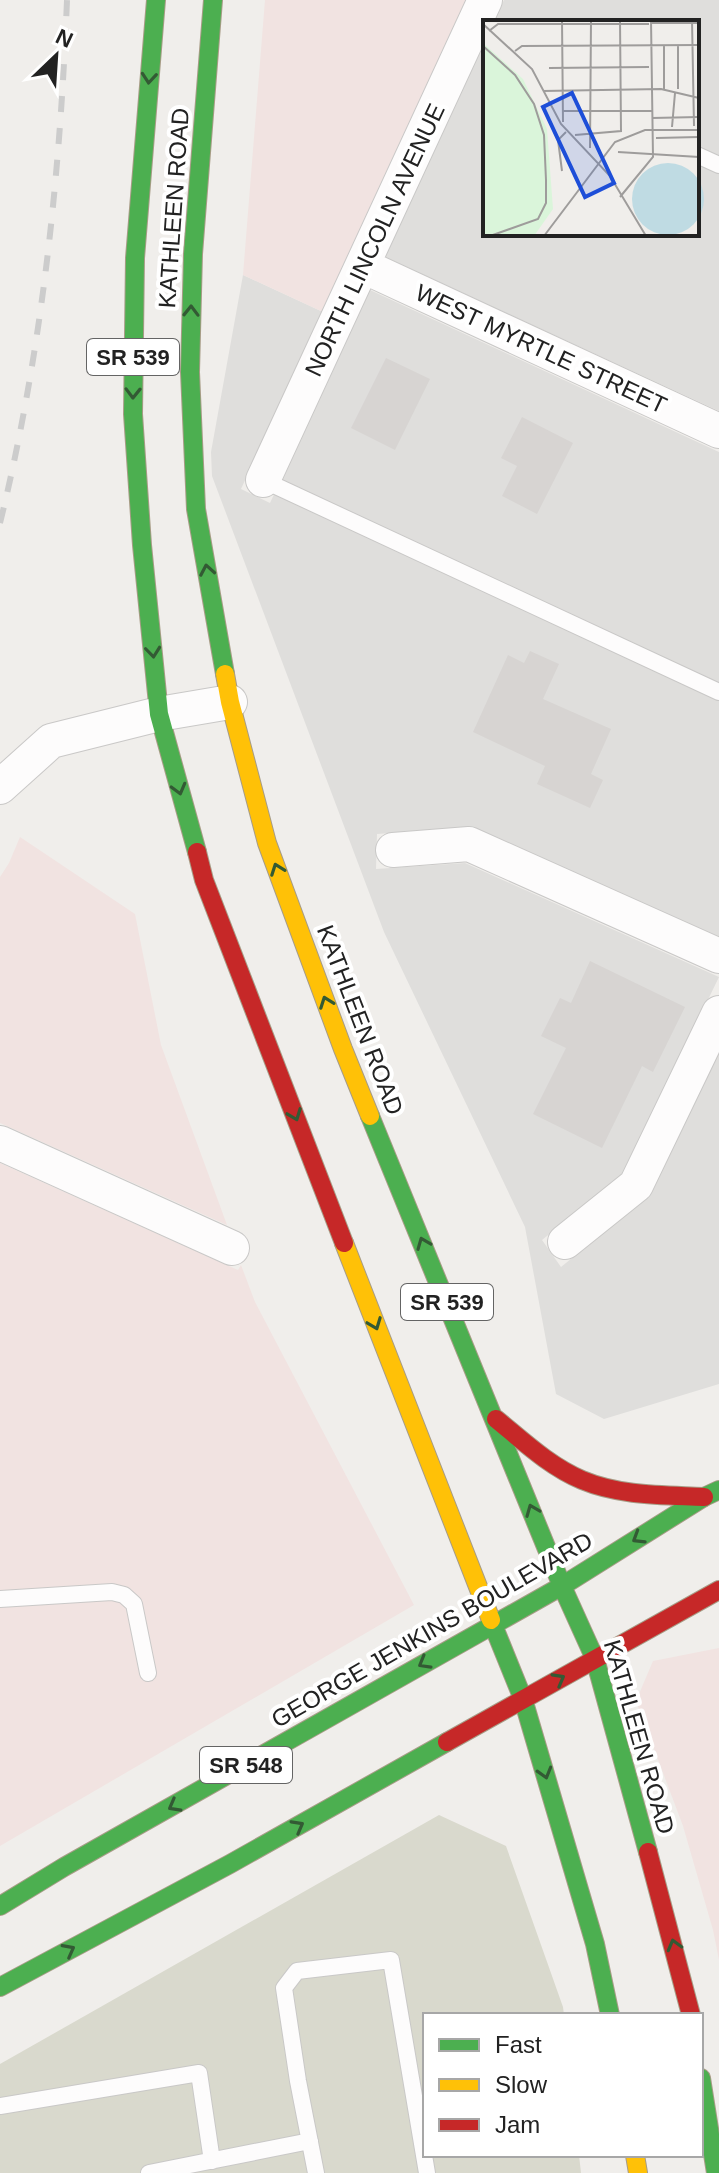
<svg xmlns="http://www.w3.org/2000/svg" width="719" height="2173" font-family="Helvetica,sans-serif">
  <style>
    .residential { fill: #dfdedc }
    .commercial { fill: #f1e3e1 }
    .construction { fill: #d9d9cd }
    .building { fill: #d7d4d2 }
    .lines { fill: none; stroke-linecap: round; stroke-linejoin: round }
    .lane-casing { stroke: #c9c8c7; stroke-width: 18 }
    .street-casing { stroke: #c9c8c7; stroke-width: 36 }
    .fast-casing { stroke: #a79c86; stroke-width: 20 }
    .slow-casing { stroke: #a79c86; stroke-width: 20 }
    .jam-casing { stroke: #a79c86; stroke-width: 20 }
    .lane { stroke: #fdfcfc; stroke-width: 16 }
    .street { stroke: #fdfcfc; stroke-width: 34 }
    .fast { stroke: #4caf50; stroke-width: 18 }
    .slow { stroke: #ffc107; stroke-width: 18 }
    .jam { stroke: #c62828; stroke-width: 18 }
    .rail { stroke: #ccc; stroke-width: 6; stroke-dasharray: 16 16; stroke-linecap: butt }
    .oneway { stroke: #335a34 }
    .labels { text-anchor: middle; stroke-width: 8; stroke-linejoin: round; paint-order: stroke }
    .shield { fill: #fff; stroke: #646464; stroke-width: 2 }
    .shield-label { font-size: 22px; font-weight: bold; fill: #222 }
    .street-label { font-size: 24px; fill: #222; stroke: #fff }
    .inset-road { fill: none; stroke: #9e9c9b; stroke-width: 2 }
    .view { fill: #1d4ed8; fill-opacity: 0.15; stroke: #1d4ed8; stroke-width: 4 }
    .inset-edge { fill: none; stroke: #222; stroke-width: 4 }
  </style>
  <rect width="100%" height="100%" fill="#f0eeeb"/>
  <path class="residential" d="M504,0H719V411L385,257L485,40V234H697V22H493Z
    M243,275L323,312L241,489L270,503L370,290L719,452V937L470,827L377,834L376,869L465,863L719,977L623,1174L542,1240L561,1267L645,1199L719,1051V1384L604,1419L556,1394L525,1227L384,932L212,476L211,452Z"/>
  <path class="commercial" d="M265,0H468L323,312L243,275Z
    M20,837L135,914L161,1045L227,1225L0,1123V877L9,863Z
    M0,1163L238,1270L241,1265L255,1302L414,1605L0,1846Z
    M719,1648V1960L713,1930L683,1826L636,1701L653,1661Z"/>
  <path class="construction" d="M439,1815L506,1846L563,2007L564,2015H425V2155H579L581,2173H0V2064Z"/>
  <path class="building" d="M386,358L430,379L395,450L351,428Z
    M522,417L573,443L537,514L502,496L517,466L501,458Z
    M530,651L559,664L543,699L611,729L591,774L603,780L590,808L537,784L545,766L473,732L508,655L524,663Z
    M590,961L685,1007L653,1072L642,1066L602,1148L533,1114L566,1048L541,1036L560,998L571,1003Z"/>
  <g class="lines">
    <g class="lane-casing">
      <path id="lane" d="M697,155L719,165
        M263,480L719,692
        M0,1599L112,1592L124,1595L134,1604L148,1673
        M0,2106L199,2073L212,2161
        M149,2173L310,2141
        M316,2173L298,2081L284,1988L297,1971L391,1960L427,2173"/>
    </g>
    <g class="street-casing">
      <path id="street" d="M363,266L719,431
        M263,480L485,0
        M0,787L51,741L159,714L230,702
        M393,850L469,844L719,956
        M0,1143L232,1248
        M565,1242L636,1185L719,1013"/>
    </g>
    <g class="fast-casing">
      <path id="fast" d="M156,0L135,258L133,414L142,545L159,714L197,852
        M213,0L193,254L190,372L196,509L225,674
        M370,1116L562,1586L595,1659L648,1852
        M491,1620L523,1699L595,1944L610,2015
        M0,1906L64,1867L562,1586L704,1497L719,1490
        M0,1987L230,1864L447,1742
        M701,2078L716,2173"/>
    </g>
    <g class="slow-casing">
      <path id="slow" d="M225,674L230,702L267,843L343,1049L370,1116
        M344,1243L491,1620
        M635,2155L638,2173"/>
    </g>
    <g class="jam-casing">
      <path id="jam" d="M197,852L204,880L344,1243
        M496,1419C523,1441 549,1466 582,1480C620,1496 663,1495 704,1497
        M447,1742L719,1590
        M648,1852L691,2015"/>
    </g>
    <use href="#lane" class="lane"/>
    <use href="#street" class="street"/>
    <use href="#fast" class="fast"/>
    <use href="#slow" class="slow"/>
    <use href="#jam" class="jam"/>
    <path class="rail" d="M0,523C42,352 60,176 67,0"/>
  </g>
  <defs><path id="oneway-chevron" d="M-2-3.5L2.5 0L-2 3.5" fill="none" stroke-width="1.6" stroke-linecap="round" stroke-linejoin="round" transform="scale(2)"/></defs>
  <g class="oneway">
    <use href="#oneway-chevron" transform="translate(149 78) rotate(95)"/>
    <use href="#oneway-chevron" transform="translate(191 311) rotate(-89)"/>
    <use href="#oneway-chevron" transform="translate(133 393) rotate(91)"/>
    <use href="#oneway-chevron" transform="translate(207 570) rotate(-100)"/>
    <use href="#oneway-chevron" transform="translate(153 652) rotate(84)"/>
    <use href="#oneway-chevron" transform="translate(179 789) rotate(75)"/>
    <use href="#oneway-chevron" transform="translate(277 869) rotate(-110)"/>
    <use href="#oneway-chevron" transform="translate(326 1002) rotate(-110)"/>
    <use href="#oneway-chevron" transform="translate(295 1115) rotate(69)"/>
    <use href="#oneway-chevron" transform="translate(423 1243) rotate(-112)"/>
    <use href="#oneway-chevron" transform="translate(375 1324) rotate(69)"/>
    <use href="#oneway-chevron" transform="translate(532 1510) rotate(-112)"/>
    <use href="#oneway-chevron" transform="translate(638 1538) rotate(148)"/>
    <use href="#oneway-chevron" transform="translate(424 1663) rotate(150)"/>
    <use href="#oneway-chevron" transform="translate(559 1679) rotate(-29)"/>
    <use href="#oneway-chevron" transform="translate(545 1773) rotate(74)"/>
    <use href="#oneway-chevron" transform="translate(174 1806) rotate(151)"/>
    <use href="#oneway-chevron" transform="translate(298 1826) rotate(-29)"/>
    <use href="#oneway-chevron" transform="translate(674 1945) rotate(-105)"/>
    <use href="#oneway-chevron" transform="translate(69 1950) rotate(-28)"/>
  </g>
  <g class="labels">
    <g class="shield">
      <rect x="87" y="339" width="92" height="36" rx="6"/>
      <rect x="401" y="1284" width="92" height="36" rx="6"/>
      <rect x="200" y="1747" width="92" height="36" rx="6"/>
    </g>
    <g class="shield-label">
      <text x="133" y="365">SR 539</text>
      <text x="447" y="1310">SR 539</text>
      <text x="246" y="1773">SR 548</text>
    </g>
    <g class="street-label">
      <text transform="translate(174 208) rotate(-86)" y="8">KATHLEEN ROAD</text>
      <text transform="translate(375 240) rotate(-65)" y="8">NORTH LINCOLN AVENUE</text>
      <text transform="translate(541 349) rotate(25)" y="8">WEST MYRTLE STREET</text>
      <text transform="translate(360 1020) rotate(69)" y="8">KATHLEEN ROAD</text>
      <text transform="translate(432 1630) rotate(-30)" y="8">GEORGE JENKINS BOULEVARD</text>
      <text transform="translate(639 1737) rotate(74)" y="8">KATHLEEN ROAD</text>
    </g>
  </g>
  <g transform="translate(483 20)">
    <rect width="216" height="216" fill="#f0eeeb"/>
    <path d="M0,23L40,59L64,109L70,189L51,216H0Z" fill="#daf5da"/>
    <path d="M149 179a36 36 0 1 1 72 0a36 36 0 1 1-72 0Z" fill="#bfdbe3"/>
    <path class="inset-road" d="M79,0L80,102M209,0L211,106M169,3H216M0,4L49,49L78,104L127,156L163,216M6,11L15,4H166M181,25V69M195,25V69M0,26L32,55L51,84L61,115L63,160V183L55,199L7,216M32,31L39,26L216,25M66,48L166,47M60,71L178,69L216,78M80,91H169M169,98L216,97M189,107L192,73M92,115L138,111L137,0M173,118L216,117M107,128L108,0M135,132L216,137M79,151L75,120L83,112M137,177L170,137L168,0M61,216L132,122L162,110H216"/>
    <path class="view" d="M89,73L131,163L102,177L60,87Z"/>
    <rect width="216" height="216" class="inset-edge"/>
  </g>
  <rect x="423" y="2013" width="280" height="144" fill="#ffffff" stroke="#a7a7a7" stroke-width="2"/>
  <rect x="439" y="2039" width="40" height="12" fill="#4caf50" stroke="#a7a7a7" stroke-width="2"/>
  <text x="495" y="2053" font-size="24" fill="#222222">Fast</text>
  <rect x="439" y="2079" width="40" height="12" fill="#ffc107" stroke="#a7a7a7" stroke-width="2"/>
  <text x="495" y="2093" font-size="24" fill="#222222">Slow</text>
  <rect x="439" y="2119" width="40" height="12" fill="#c62828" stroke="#a7a7a7" stroke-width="2"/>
  <text x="495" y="2133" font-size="24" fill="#222222">Jam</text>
  <g transform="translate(56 56) rotate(25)" stroke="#ffffff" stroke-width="6" paint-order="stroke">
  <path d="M0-6L14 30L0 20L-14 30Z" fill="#222222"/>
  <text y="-12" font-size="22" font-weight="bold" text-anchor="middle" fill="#222222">N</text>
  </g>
</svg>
